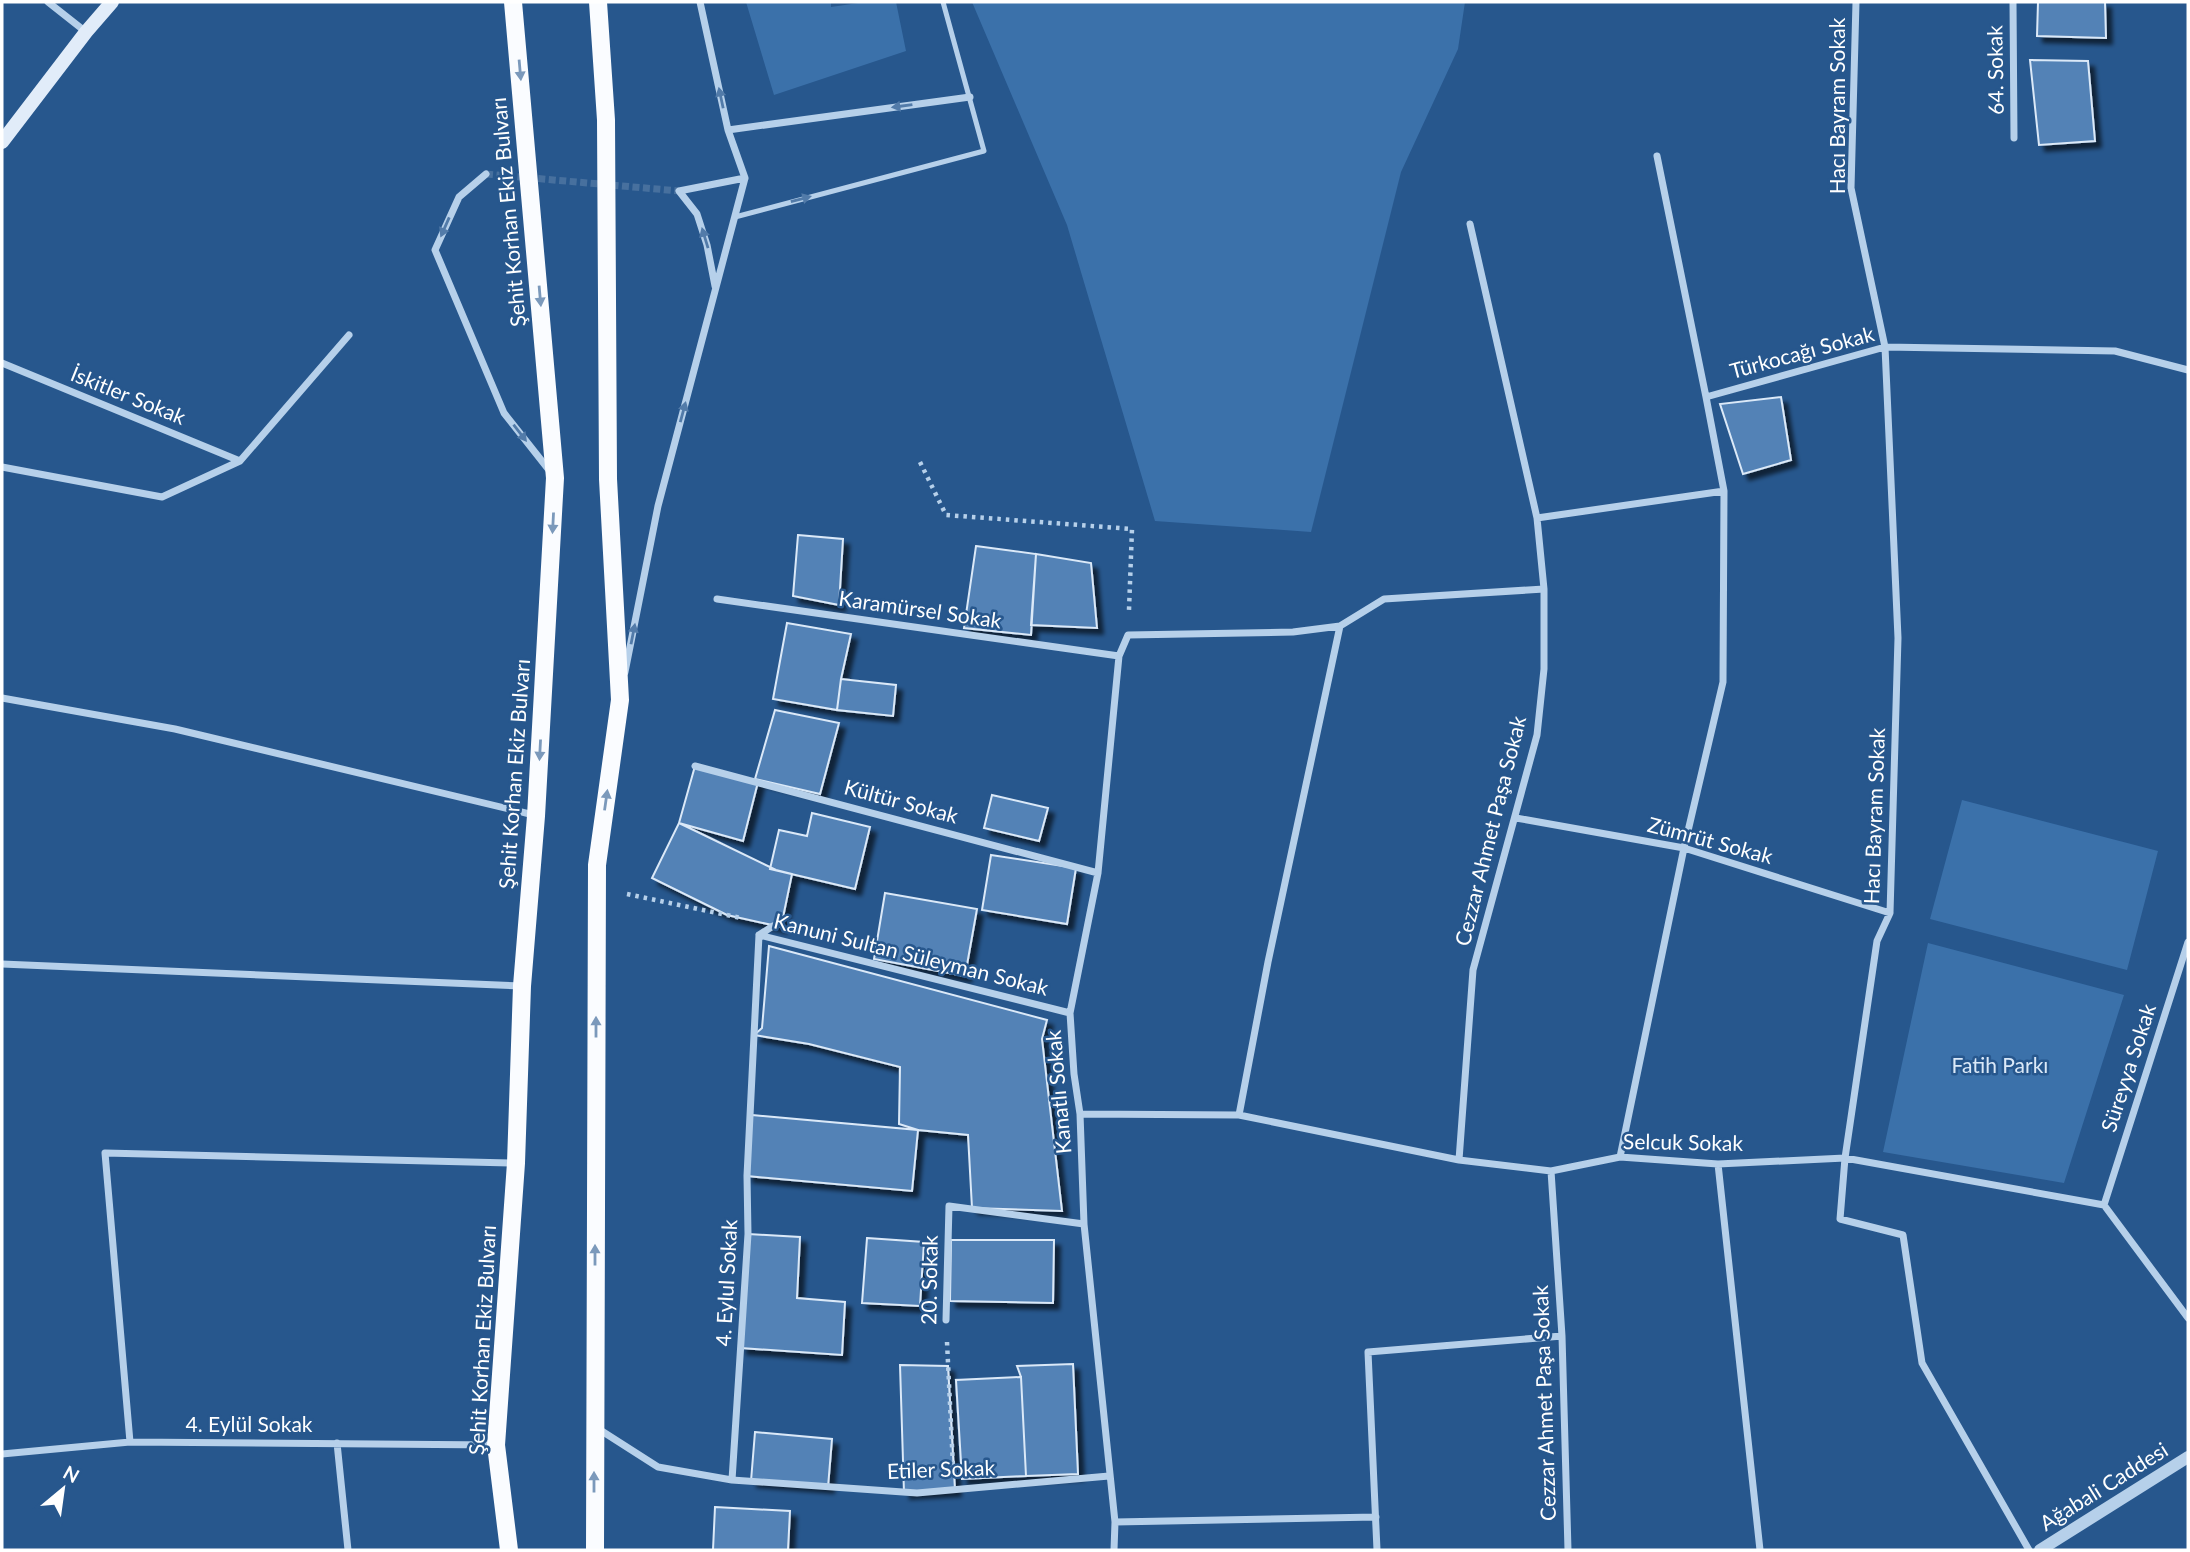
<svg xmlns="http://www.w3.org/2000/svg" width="2190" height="1552" font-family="Lato,sans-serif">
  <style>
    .green { fill: #3b71aa }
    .building { fill: #5382b6; stroke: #dbe9f8; stroke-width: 2; filter: url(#shadow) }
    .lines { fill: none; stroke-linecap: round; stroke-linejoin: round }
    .minor-tunnel { stroke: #47709e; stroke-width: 7; stroke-dasharray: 7 3.5; stroke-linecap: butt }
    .path { stroke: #b6d0ea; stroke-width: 4.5; stroke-dasharray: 3.5 5; stroke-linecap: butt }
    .service { stroke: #b6d0ea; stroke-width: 5 }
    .minor { stroke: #b6d0ea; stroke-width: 7 }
    .tertiary { stroke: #b6d0ea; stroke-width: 12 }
    .secondary { stroke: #e1ecf9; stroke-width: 14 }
    .primary { stroke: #fafcff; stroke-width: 18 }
    .oneway { fill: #7b99bb }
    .oneway2 { fill: #527ba9 }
    .labels { text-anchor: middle; stroke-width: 5; stroke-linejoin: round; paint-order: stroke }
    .street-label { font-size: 21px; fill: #fff; stroke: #27578d }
    .park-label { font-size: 21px; fill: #dbe9f8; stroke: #27578d }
  </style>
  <defs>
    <filter id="shadow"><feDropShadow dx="6" dy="6" stdDeviation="2" flood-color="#0009"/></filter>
  </defs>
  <rect width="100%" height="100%" fill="#27578d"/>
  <path class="green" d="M746,2H831V7L865,2H896L906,51L774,95Z
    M972,2H1465L1458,49L1401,172L1311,532L1155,521L1067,225Z
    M1962,800L2158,851L2127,970L1930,919Z
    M1928,943L2124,995L2064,1183L1883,1152Z"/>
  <path class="building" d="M2038,2H2105L2106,38L2037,36Z
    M2030,60L2088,61L2095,141L2039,145Z
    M1781,397L1791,460L1743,474L1720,404Z
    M798,535L843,539L839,605L793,596Z
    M976,546L1036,554L1031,635L964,628Z
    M1036,554L1091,563L1097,628L1031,625Z
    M787,623L851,634L841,679L837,710L773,699Z
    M841,679L896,685L893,716L837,710Z
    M775,710L839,723L820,794L755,779Z
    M695,766L758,782L743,841L679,823Z
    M992,795L1048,808L1039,841L984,828Z
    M812,813L870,827L855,889L770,869L779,830L807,836Z
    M679,823L776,870L792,874L781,927L727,915L652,878Z
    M991,855L1076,868L1067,924L982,910Z
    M885,893L977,909L965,976L874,959Z
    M769,946L1047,1020L1042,1039L1062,1211L972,1208L968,1135L918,1130L899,1124L900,1067L809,1044L754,1035L762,1028Z
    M752,1115L918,1130L912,1191L747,1176Z
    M748,1234L800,1237L797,1298L845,1302L842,1355L741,1348Z
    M867,1238L924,1242L920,1306L862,1303Z
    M951,1240H1054L1053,1303L950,1301Z
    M1073,1364L1078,1474L1026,1476L1021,1377L1017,1366Z
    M900,1365L948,1366L955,1490L904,1493Z
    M1021,1377L1026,1476L962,1479L956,1380Z
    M755,1432L832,1439L828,1487L751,1481Z
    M715,1507L790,1511L788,1550H713Z"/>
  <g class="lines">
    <path class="minor-tunnel" d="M486,174L679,191"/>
    <path class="path" d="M920,462L946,515L1132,529L1129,610
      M627,894L741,918
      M947,1342L953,1466"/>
    <path class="service" d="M735,217L984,151L943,2"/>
    <path class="minor" d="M48,2L86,32
      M1856,2L1851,188L1885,347L1898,638L1890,913L1877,941L1845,1158L1840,1219L1903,1235L1922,1363L2029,1550
      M2013,2L2014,138
      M728,130L970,97
      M1657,156L1706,397
      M486,174L459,197L435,250L504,413L549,470
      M715,286L707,245L697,214L679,191L745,178
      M2,363L240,461
      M2,467L162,497L240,461L349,335
      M1537,518L1724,491L1706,397L1885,347L2115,351L2188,370
      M717,599L1119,656
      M625,672L658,506L745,178L728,130L700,2
      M2,698L175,729L534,815
      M695,766L1098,873
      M1516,818L1684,848L1890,913
      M773,926L759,935L1070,1013
      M2,964L522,986
      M1080,1114L1239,1115L1459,1160L1551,1171L1620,1157L1718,1164L1845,1158L2104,1205L2188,1318
      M1239,1115L1268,962L1340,626
      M1620,1157L1684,848L1723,682L1724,491
      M1459,1160L1473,970L1537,735L1544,669V589L1537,518L1470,224
      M1718,1164L1760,1550
      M1551,1171L1562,1336L1568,1550
      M2104,1205L2188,942
      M946,1320L949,1206L1084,1224
      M597,1428L658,1467L732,1480L748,1234L747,1176L759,935
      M130,1442L105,1153L515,1163
      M337,1443L348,1550
      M2,1454L130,1442L496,1445
      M732,1480L917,1493L1109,1476
      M1115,1522L1376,1517
      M1114,1550L1115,1522L1084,1224L1080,1114L1074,1074L1070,1013L1098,873L1119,656L1128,635L1293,632L1340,626L1384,599L1544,589
      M1377,1550L1368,1352L1562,1336"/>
    <path class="tertiary" d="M2040,1550L2188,1457"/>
    <path class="secondary" d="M2,142L86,32L112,2"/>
    <path class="primary" d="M509,1550L496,1445L516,1163L522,986L536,816L555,478L513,2
      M595,1550L597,865L620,700L608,479L606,120L598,2"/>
  </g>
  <defs><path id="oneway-solid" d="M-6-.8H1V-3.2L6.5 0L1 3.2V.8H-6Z" transform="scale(1.75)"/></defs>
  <g class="oneway">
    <use href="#oneway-solid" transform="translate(520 70) rotate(85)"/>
    <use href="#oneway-solid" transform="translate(540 296) rotate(85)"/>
    <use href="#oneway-solid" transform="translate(553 523) rotate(93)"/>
    <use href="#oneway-solid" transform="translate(540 750) rotate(93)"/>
    <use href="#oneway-solid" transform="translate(606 800) rotate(-82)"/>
    <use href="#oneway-solid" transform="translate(596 1027) rotate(-90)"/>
    <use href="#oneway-solid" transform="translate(595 1255) rotate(-90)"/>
    <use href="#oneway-solid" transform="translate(594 1482) rotate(-90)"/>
  </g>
  <g class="oneway2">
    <use href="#oneway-solid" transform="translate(721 98) rotate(-102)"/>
    <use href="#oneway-solid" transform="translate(902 106) rotate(172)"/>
    <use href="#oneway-solid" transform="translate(801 199) rotate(-15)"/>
    <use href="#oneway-solid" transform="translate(445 227) rotate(114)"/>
    <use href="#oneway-solid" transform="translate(705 238) rotate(-107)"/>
    <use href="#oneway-solid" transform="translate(683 412) rotate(-75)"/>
    <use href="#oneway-solid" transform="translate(520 433) rotate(52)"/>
    <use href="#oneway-solid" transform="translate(633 634) rotate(-79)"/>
  </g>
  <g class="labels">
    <g class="street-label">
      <text transform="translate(1996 70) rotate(-91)" y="7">64. Sokak</text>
      <text transform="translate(1838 106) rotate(-90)" y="7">Hacı Bayram Sokak</text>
      <text transform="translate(509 212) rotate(-95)" y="7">Şehit Korhan Ekiz Bulvarı</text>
      <text transform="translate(1802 353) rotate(-15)" y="7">Türkocağı Sokak</text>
      <text transform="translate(128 396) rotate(22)" y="7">İskitler Sokak</text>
      <text transform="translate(920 610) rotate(8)" y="7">Karamürsel Sokak</text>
      <text transform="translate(515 774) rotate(-86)" y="7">Şehit Korhan Ekiz Bulvarı</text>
      <text transform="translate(901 802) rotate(15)" y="7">Kültür Sokak</text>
      <text transform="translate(1875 816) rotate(-88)" y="7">Hacı Bayram Sokak</text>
      <text transform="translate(1491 831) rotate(-76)" y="7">Cezzar Ahmet Paşa Sokak</text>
      <text transform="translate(1710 841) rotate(15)" y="7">Zümrüt Sokak</text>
      <text transform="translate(911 955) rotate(14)" y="7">Kanuni Sultan Süleyman Sokak</text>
      <text transform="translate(2129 1068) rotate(-72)" y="7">Süreyya Sokak</text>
      <text transform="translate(1059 1092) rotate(-95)" y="7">Kanatlı Sokak</text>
      <text transform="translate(1683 1143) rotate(1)" y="7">Selcuk Sokak</text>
      <text transform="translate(930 1280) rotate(-89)" y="7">20. Sokak</text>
      <text transform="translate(727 1283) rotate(-87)" y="7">4. Eylul Sokak</text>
      <text transform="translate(483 1340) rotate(-87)" y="7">Şehit Korhan Ekiz Bulvarı</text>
      <text transform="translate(1545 1403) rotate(-92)" y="7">Cezzar Ahmet Paşa Sokak</text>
      <text x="249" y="1432">4. Eylül Sokak</text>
      <text transform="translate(941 1470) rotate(-2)" y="7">Etiler Sokak</text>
      <text transform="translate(2104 1487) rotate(-32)" y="7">Ağabali Caddesi</text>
    </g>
    <g class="park-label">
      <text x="2000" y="1073">Fatih Parkı</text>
    </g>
  </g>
  <rect width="2190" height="1552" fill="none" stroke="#ffffff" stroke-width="7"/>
  <g transform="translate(63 1489) rotate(29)" stroke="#27578d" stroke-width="5" paint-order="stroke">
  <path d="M0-5L12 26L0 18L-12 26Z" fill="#ffffff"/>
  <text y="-10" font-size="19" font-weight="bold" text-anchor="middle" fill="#ffffff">N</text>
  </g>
</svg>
